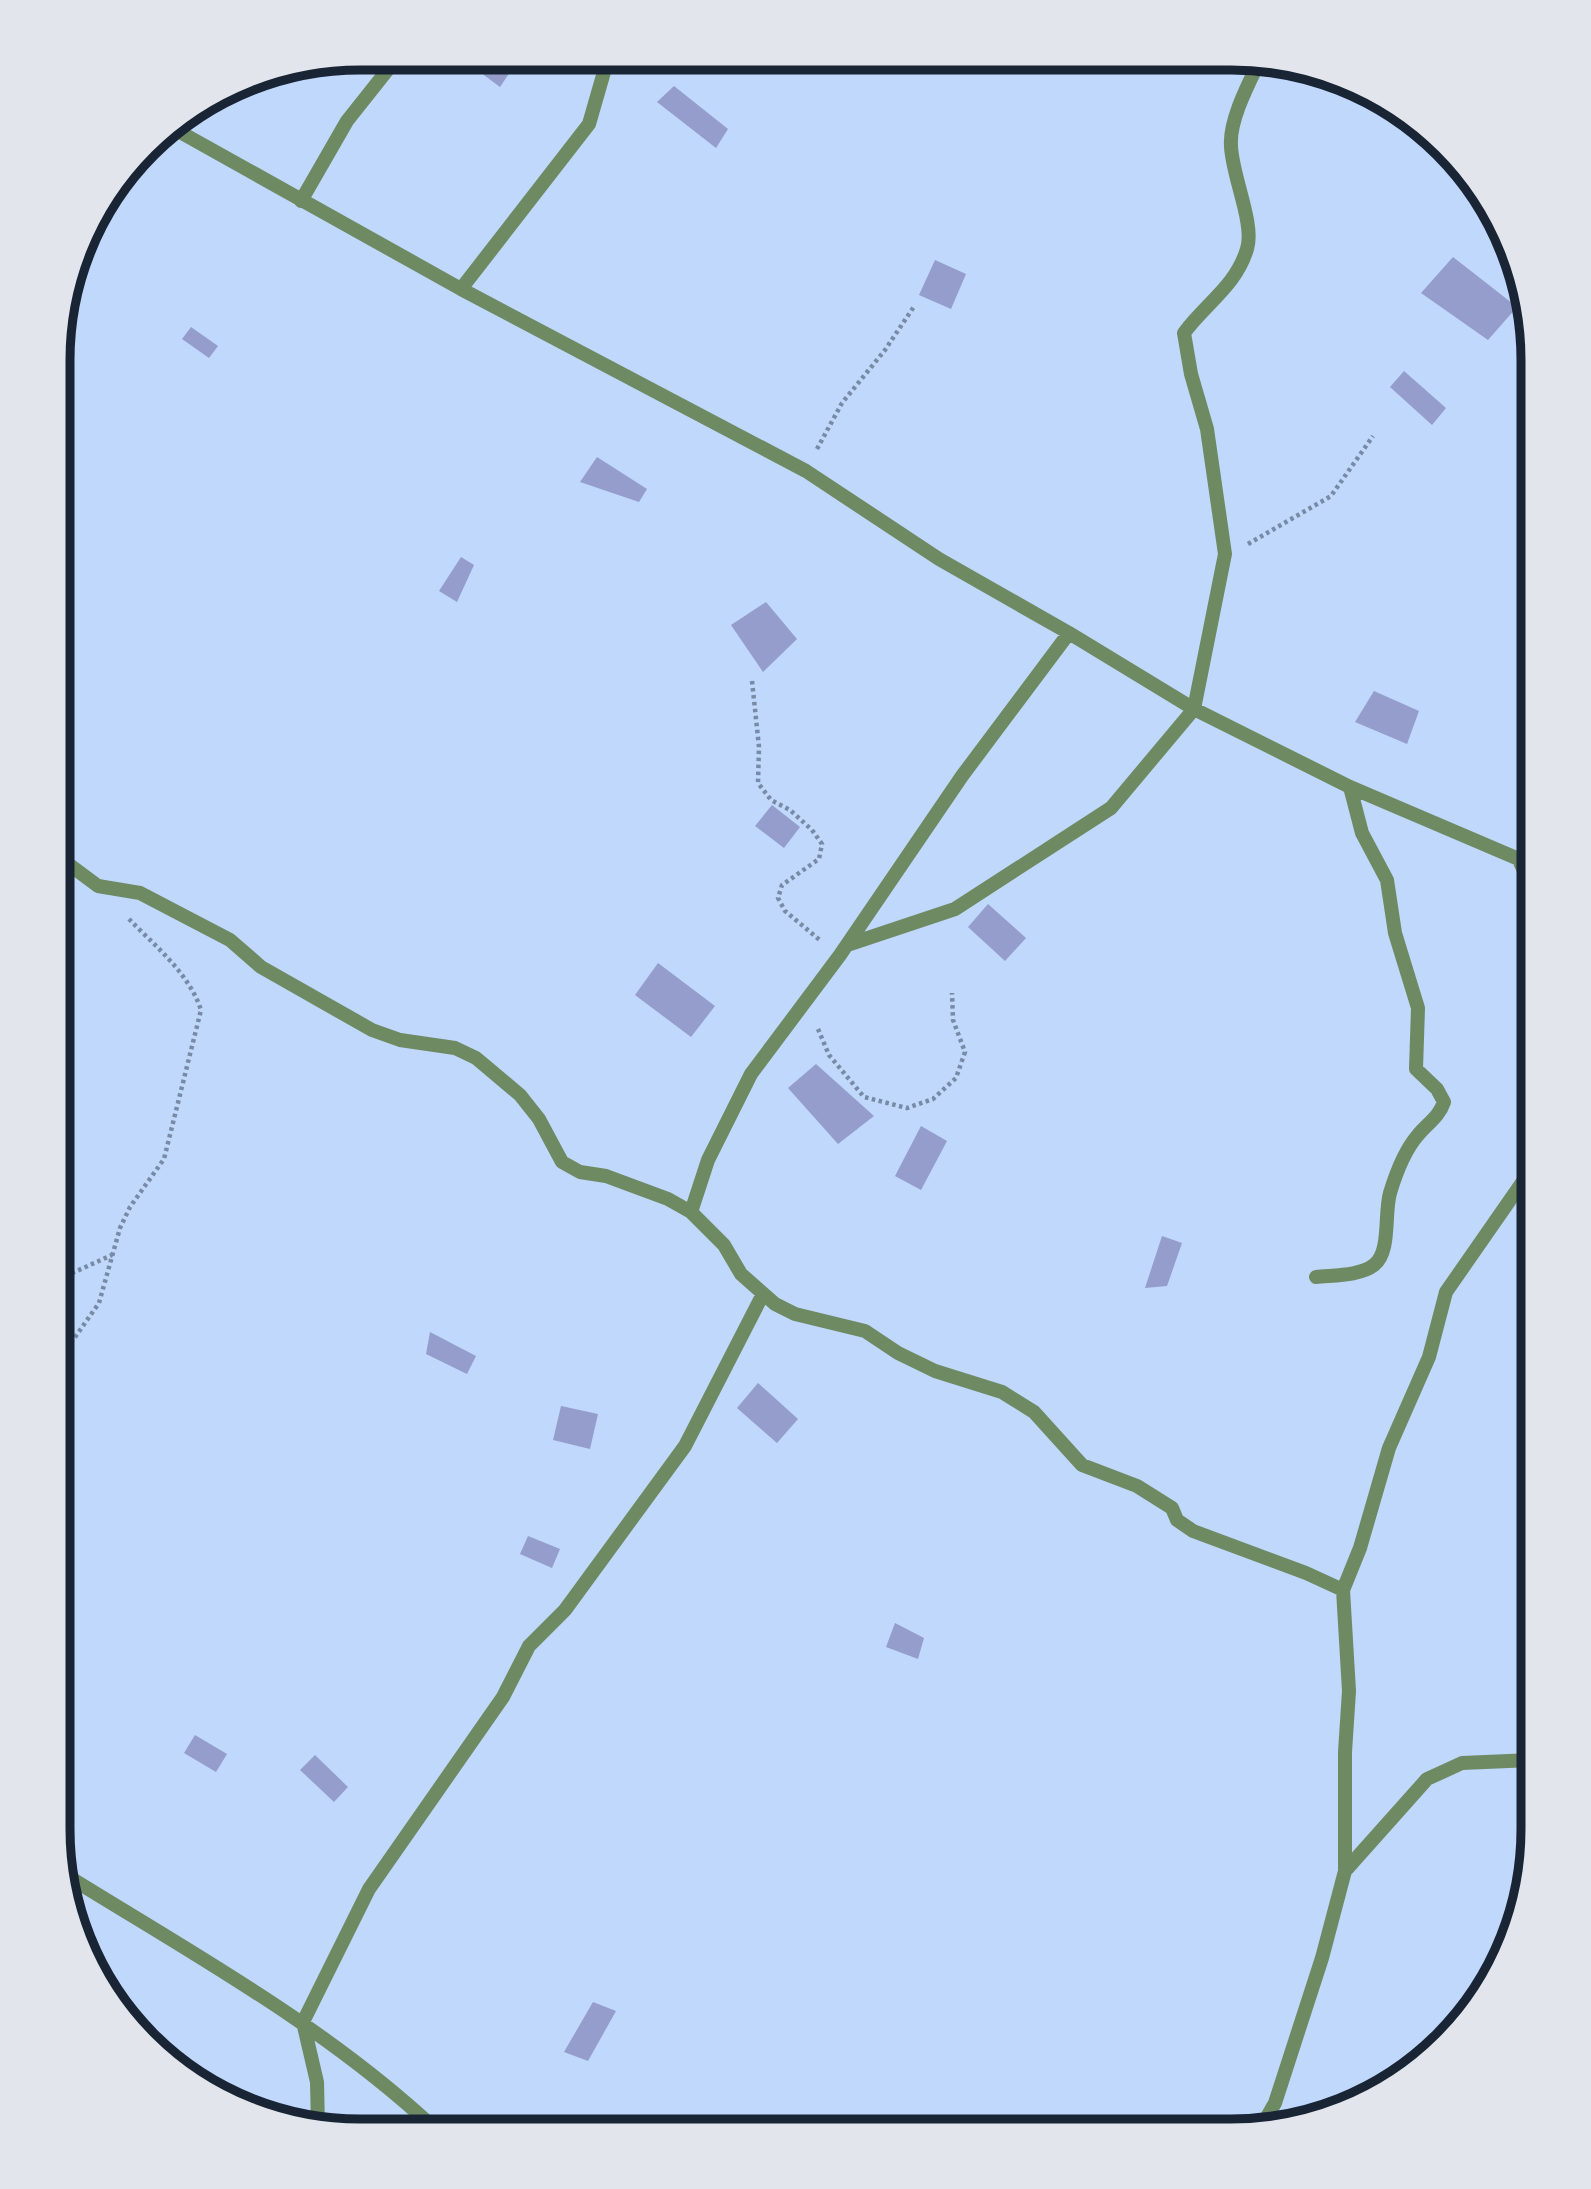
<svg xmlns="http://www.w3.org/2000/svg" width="1591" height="2189" font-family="'Exo 2',sans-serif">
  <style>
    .building { fill: #949dcb }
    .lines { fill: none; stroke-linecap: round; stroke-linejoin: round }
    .path { stroke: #778ba6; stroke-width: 4.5; stroke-dasharray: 3.5 3.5; stroke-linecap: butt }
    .street { stroke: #6e8a63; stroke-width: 14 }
    .rim { fill: none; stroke: #192535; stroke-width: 9 }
  </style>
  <rect width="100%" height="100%" fill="#bfd8fb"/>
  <path class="building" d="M461,58H505L514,66L500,87Z
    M674,86L728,129L716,148L657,102Z
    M1453,257L1517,307L1488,340L1421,293Z
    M935,260L966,274L951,309L919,295Z
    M191,327L218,346L209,358L182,339Z
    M1404,371L1446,408L1432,425L1390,387Z
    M597,457L647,489L639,502L580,482Z
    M461,557L474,565L457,602L439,591Z
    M766,602L797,639L763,672L731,625Z
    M1374,691L1419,711L1407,744L1355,722Z
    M772,805L800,827L784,848L755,826Z
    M988,904L1026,938L1005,961L968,927Z
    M658,963L715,1006L691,1037L635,995Z
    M816,1064L874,1116L838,1144L788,1088Z
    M921,1126L947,1141L921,1190L895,1176Z
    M1162,1236L1182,1243L1167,1286L1145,1288Z
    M430,1332L476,1356L467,1374L426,1354Z
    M758,1383L798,1419L777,1443L737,1408Z
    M561,1406L598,1414L590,1449L553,1440Z
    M528,1536L560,1549L552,1568L520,1554Z
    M895,1623L924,1638L918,1659L886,1647Z
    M195,1735L227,1754L216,1772L184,1753Z
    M315,1755L348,1787L334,1802L300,1770Z
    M593,2002L616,2011L588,2061L564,2052Z"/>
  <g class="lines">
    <path class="path" d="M817,449L842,403L885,350L915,305
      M1248,544L1331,496L1373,436
      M752,681L759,747L758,783L771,800L790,810L812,830L822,844L819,859L782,885L778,898L785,911L821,941
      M818,1029L829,1055L864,1097L907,1108L933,1099L956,1078L965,1052L953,1020L952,993
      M59,1279L112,1255
      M59,1376L71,1343L99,1303L120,1228L130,1207L164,1159L201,1010C189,973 154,945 128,918"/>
    <path class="street" d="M171,127L461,289L806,471L939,559L1069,633L1194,709L1350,787L1533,865
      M301,201L347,121L397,58
      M461,289L589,124L608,58
      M59,857L98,886L140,893L230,940L261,967L372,1030L400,1040L455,1048L476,1058L520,1095L539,1119L562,1162L580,1172L606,1176L668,1199L691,1212L724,1245L741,1274L775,1304L795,1314L865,1331L898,1353L935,1371L1002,1392L1034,1412L1082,1465L1137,1486L1172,1508L1177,1520L1193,1531L1306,1573L1343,1590
      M1519,860L1533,890
      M847,945L955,909L1111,808L1194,709L1225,554L1207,429L1191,374L1184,333C1205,304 1236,286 1247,249C1255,224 1232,176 1231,146C1229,120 1249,83 1260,60
      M691,1212L708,1160L751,1074L840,955L962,776L1069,633
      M1316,1277C1333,1275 1360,1276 1374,1265C1391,1252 1384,1214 1390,1193C1396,1173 1404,1151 1418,1135C1428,1123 1439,1117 1444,1102L1437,1089L1416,1069L1418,1008L1395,933L1387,880L1362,833L1350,787
      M1345,1871L1427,1779L1462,1763L1533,1760
      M69,1877C195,1955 326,2027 435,2129
      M1263,2124L1275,2103L1322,1958L1345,1871V1752L1349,1691L1343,1590L1360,1548L1389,1448L1429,1357L1446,1292L1533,1167
      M318,2127L317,2082L303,2022L369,1889L503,1697L529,1646L565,1610L685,1446L762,1296"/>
  </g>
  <path d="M0 0H1591V2189H0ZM360 70H1231A290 290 0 0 1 1521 360V1829A290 290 0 0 1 1231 2119H360A290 290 0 0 1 70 1829V360A290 290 0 0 1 360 70Z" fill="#e2e6ec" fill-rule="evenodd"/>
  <path class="rim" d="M360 70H1231A290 290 0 0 1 1521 360V1829A290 290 0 0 1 1231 2119H360A290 290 0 0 1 70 1829V360A290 290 0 0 1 360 70Z"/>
</svg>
